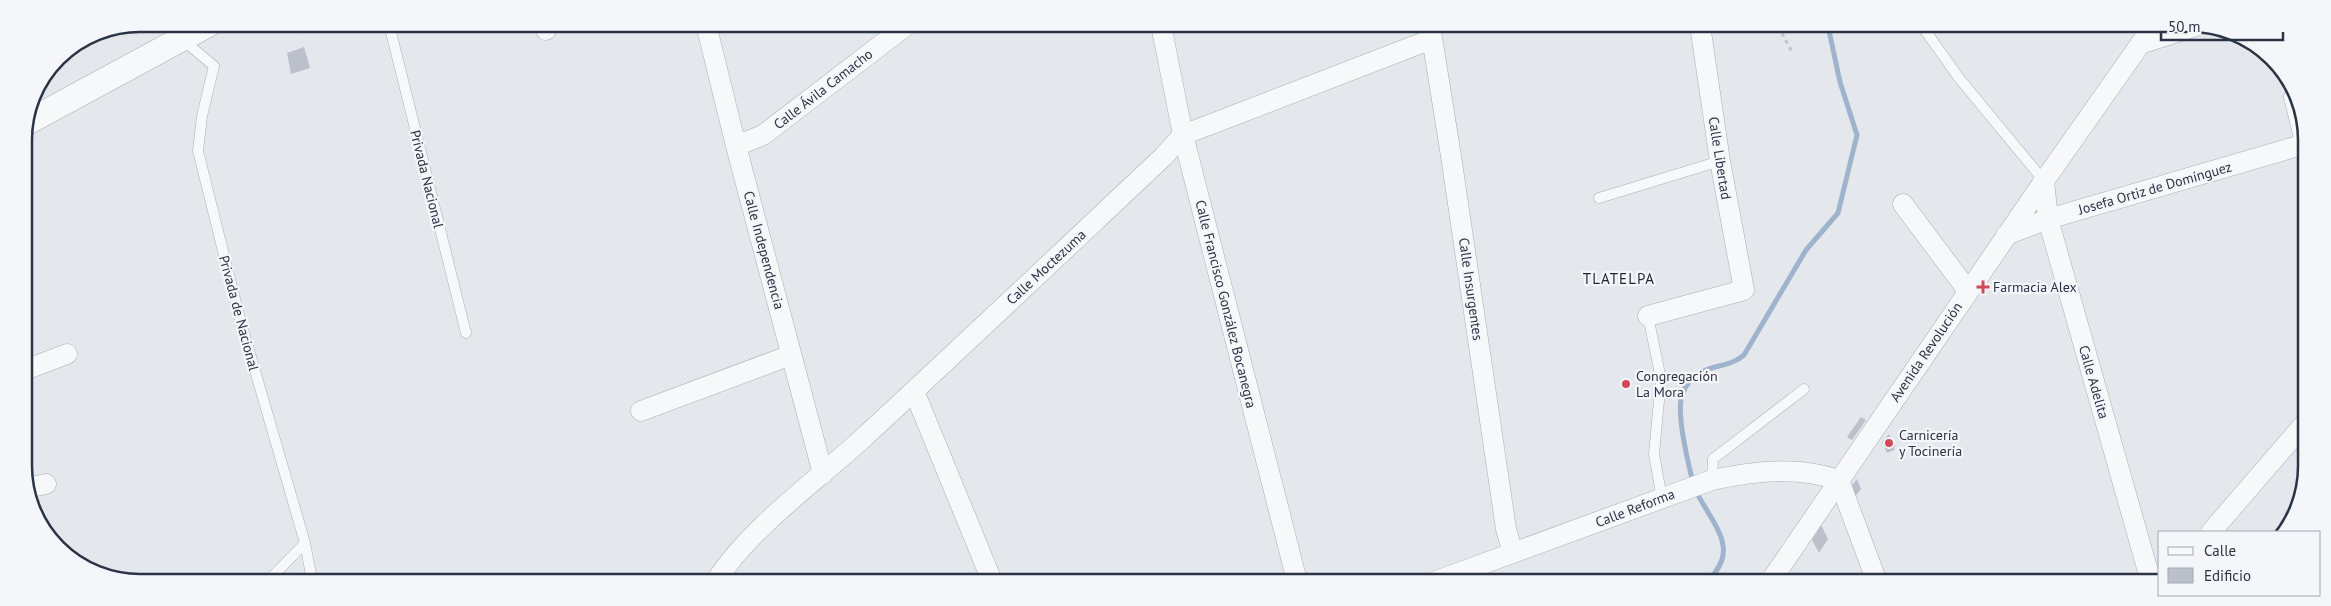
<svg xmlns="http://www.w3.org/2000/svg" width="2331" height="606" font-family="'PT Sans',sans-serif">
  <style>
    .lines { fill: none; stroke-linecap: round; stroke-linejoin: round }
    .stream { stroke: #9fb4cc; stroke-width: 5 }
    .building { fill: #bbc0ca }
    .service-casing { stroke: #a9aeb7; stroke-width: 11 }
    .minor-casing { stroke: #a9aeb7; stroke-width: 21 }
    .tertiary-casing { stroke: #a9aeb7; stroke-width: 26 }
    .path { stroke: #c2c5cb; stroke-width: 3; stroke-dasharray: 4 4; stroke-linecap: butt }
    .service { stroke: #f7f8fa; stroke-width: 10 }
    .minor { stroke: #f7f8fa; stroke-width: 20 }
    .tertiary { stroke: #f7f8fa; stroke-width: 25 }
    .poi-dot { fill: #d1495b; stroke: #f4f6f9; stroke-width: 2 }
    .labels { text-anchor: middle; stroke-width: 4.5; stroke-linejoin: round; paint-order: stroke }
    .street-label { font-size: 14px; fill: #2b3445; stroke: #f4f6f9 }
    .poi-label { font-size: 14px; fill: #2b3445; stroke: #f4f6f9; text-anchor: start }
    .neighbourhood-label { font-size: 15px; letter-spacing: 1px; fill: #1d2536; stroke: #f4f6f9 }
    .rim { fill: none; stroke: #2b3445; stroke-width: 2.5 }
  </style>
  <rect width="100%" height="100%" fill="#e4e7ec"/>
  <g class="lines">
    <path class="stream" d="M1693,483C1688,462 1676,414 1682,395C1685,385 1693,377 1702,372C1716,364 1730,367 1744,355L1806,250L1838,213L1857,135L1840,82L1828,26
      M1696,491C1704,509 1727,535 1723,555C1722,565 1714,574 1708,582"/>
  </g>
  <path class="building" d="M304,47L310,68L291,74L287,53Z
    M1861,417L1866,420L1852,440L1847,437Z
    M1889,434L1895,445L1894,450L1887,453L1882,442Z
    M1857,479L1861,489L1854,498L1850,488Z
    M1821,525L1828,539L1819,553L1812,540Z"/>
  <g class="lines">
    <g class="service-casing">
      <path id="service" d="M389,24L466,333
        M1922,26L1959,78L2044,181
        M183,40L214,66L202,116L198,151L240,319L305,543L271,578L263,580
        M1599,198L1720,161
        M1648,316L1661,379L1654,454L1662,499
        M1712,480L1713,459L1804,389
        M305,543L312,580"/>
    </g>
    <g class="minor-casing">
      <path id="minor" d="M545,24L546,30
        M706,24L736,146L823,474
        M1161,25L1183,135L1297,581
        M1430,25L1451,156L1506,529L1513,553
        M2140,44L2196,26
        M2294,97L2305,141
        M736,146L763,135L907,25
        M2044,181L2048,219L2151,582
        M1903,204L1968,291
        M2006,235L2048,219L2305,144
        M1648,316L1744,290L1720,161L1700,25
        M25,370L67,354
        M914,391L992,581
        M641,411L791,355
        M1839,480L1877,582
        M26,488L46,484
        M2211,532L2305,423
        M716,581C750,528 816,481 862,439C963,346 1063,251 1163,157L1183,135L1432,39
        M1436,581L1712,480C1755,471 1796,466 1839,480
        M1770,582L2044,181L2153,26"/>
    </g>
    <g class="tertiary-casing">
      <path id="tertiary" d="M26,123L209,24"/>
    </g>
    <path class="path" d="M299,24L301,33
      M1778,26L1792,52"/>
    <use href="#service" class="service"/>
    <use href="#minor" class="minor"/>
    <use href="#tertiary" class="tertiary"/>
  </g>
  <g class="poi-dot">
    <path d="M1980.5 279.5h5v5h5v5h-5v5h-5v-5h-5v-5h5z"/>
    <circle cx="1626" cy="384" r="5"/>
    <circle cx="1889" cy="443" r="5"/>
  </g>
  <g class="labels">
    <g class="street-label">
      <text transform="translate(823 89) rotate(-38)" y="5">Calle Ávila Camacho</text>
      <text transform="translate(1720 158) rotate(81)" y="5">Calle Libertad</text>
      <text transform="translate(427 179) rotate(76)" y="5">Privada Nacional</text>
      <text transform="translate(2155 188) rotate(-16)" y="5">Josefa Ortiz de Domínguez</text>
      <text transform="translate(764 250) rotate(75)" y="5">Calle Independencia</text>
      <text transform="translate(1046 267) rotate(-43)" y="5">Calle Moctezuma</text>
      <text transform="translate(1471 289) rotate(82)" y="5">Calle Insurgentes</text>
      <text transform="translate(1226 304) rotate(76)" y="5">Calle Francisco González Bocanegra</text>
      <text transform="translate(239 313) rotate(75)" y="5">Privada de Nacional</text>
      <text transform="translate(1926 352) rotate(-56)" y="5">Avenida Revolución</text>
      <text transform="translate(2094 382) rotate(74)" y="5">Calle Adelita</text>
      <text transform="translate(1635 508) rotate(-21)" y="5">Calle Reforma</text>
    </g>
    <g class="poi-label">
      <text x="1993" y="292">Farmacia Alex</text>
      <text x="1636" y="381">Congregación<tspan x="1636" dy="16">La Mora</tspan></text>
      <text x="1899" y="440">Carnicería<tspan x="1899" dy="16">y Tocinería</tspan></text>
    </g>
    <g class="neighbourhood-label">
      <text x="1619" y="284">TLATELPA</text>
    </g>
  </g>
  <path d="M0 0H2331V606H0ZM140 32H2190A108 108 0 0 1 2298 140V466A108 108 0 0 1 2190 574H140A108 108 0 0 1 32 466V140A108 108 0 0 1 140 32Z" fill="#f4f6f9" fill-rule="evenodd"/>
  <path class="rim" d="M140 32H2190A108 108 0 0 1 2298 140V466A108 108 0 0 1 2190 574H140A108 108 0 0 1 32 466V140A108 108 0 0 1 140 32Z"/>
  <rect x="2158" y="531" width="162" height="65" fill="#f4f6f9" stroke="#a4a8b1"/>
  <rect x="2168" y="547" width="25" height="8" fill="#f7f8fa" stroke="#a4a8b1"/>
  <text x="2204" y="556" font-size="15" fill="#2b3445">Calle</text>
  <rect x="2168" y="568" width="25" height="15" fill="#bbc0ca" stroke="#a4a8b1"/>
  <text x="2204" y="581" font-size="15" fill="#2b3445">Edificio</text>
  <path d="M2161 32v8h122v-8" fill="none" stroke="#2b3445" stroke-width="2.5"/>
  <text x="2168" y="32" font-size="15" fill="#2b3445" stroke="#f4f6f9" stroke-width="4" paint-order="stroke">50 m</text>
</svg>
